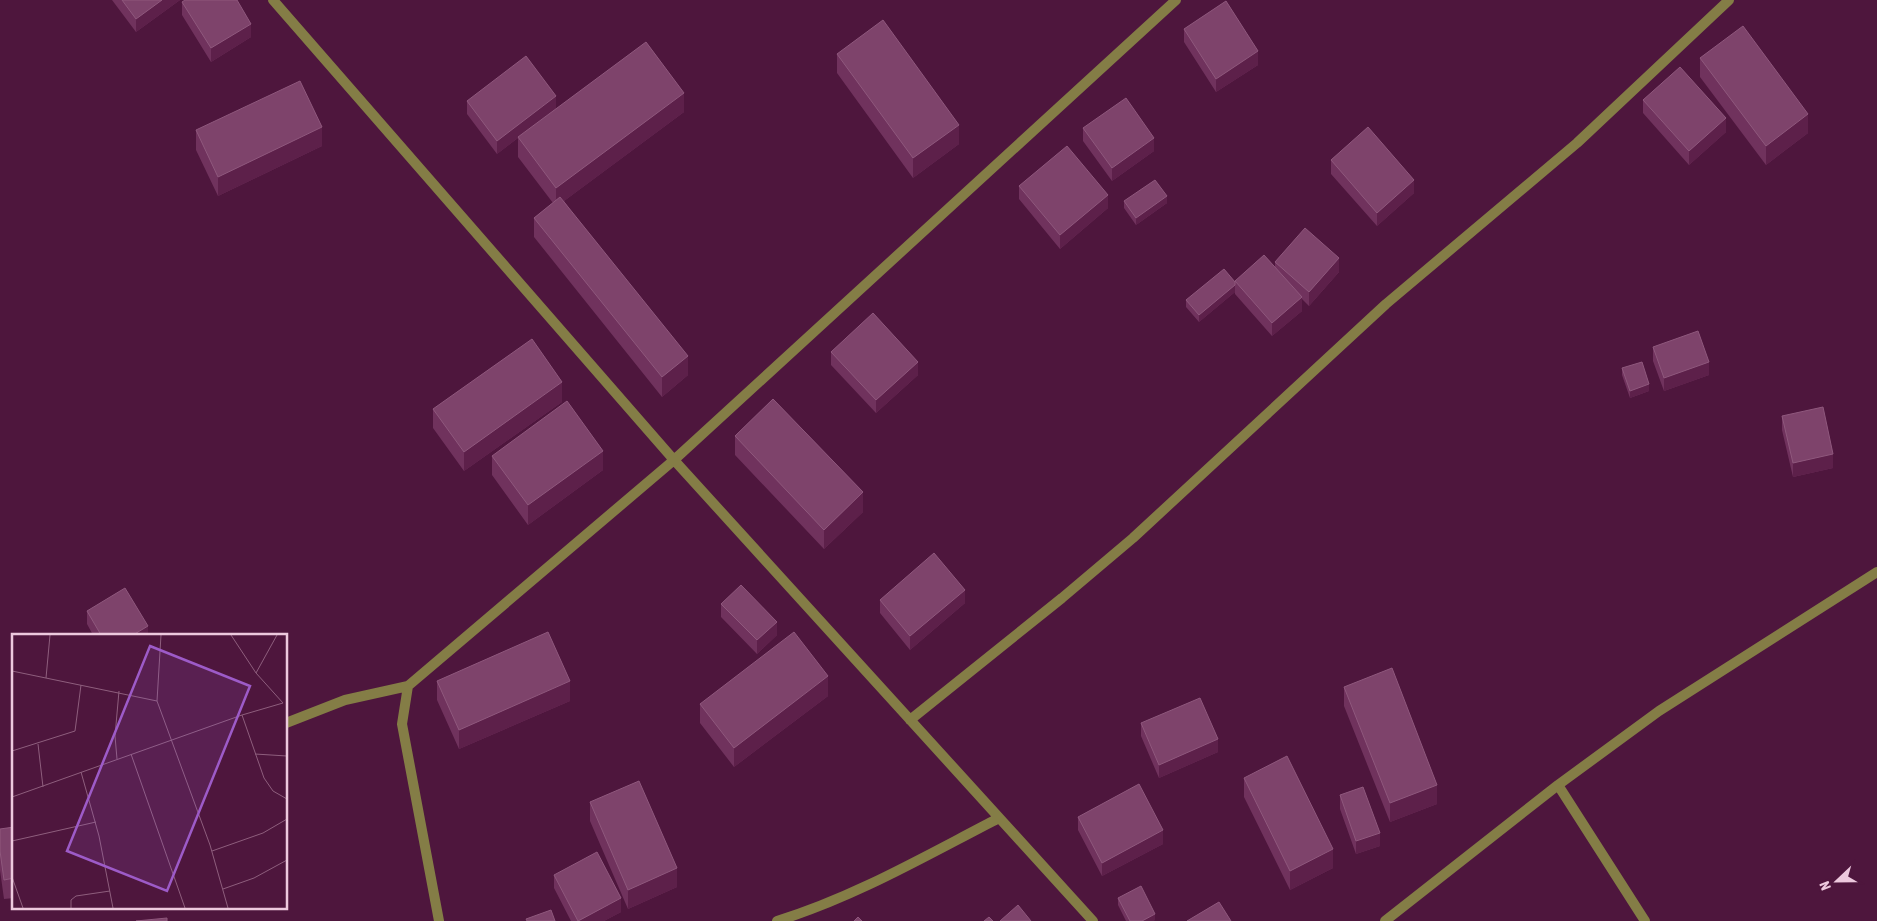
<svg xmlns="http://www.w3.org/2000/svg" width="1877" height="921" font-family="'Asap Condensed',sans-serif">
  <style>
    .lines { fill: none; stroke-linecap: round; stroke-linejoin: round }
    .minor { stroke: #847d46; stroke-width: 10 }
    .wall { fill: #70325d }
    .shaded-wall { fill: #5d204a }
    .building { fill: #7e436b; stroke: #8f587d }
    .inset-road { fill: none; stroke: #8e5e7d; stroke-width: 1 }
    .view { fill: #9d5bc8; fill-opacity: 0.15; stroke: #9d5bc8; stroke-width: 2.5 }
    .inset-edge { fill: none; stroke: #edc9de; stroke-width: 2.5 }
  </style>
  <rect width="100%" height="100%" fill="#4e163d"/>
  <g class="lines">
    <path class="minor" d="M273,0L674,460L1093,921
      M910,720L1062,598L1133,538L1386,304L1577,143L1729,0
      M286,723L345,700L408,686
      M1558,785L1645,921
      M439,921L402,724L408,686L674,460L1176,0
      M777,921C855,897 927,855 999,818
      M1385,921L1558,785L1659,711L1877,572"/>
  </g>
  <path class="wall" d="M112,0H180L136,32Z
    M182,2L251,37L211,62L182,15Z
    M1184,29L1258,65L1216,92L1184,42Z
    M837,54L959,144L913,178L837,73Z
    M1700,58L1808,133L1766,165L1700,77Z
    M1643,100L1726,132L1689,165L1643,113Z
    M467,101L556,109L684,112L564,201L688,375L662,397L534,237V218L553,203L518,157V138L497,154L467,114Z
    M1083,128L1154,151L1112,181L1083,141Z
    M196,130L322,146L218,196L196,150Z
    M1331,160L1414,193L1377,226L1331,174Z
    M1019,186L1108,208L1060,249L1019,199Z
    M1124,201L1167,203L1136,225L1124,208Z
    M1275,262L1339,272L1309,306L1302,299V311L1272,336L1235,294V292L1199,322L1186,307V300L1235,282V281L1275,267Z
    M1653,347L1709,375L1664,391L1653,361Z
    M831,352L918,375L876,413L831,365Z
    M1622,368L1649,391L1630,398L1622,375Z
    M562,402L464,471L433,428V409Z
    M1782,416L1833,468L1793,477L1782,430Z
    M735,436L863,512L824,549L735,455Z
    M492,456L603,470L528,525L492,475Z
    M880,600L965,603L910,650L880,613Z
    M721,604L777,635L757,654L721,617Z
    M87,611L148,635H93L87,624Z
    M437,681L570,701L459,749L437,700Z
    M1344,687L1437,804L1390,822L1344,706Z
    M828,696L734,767L700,723V704Z
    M1141,723L1218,752L1159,778L1141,736Z
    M1244,778L1333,868L1290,890L1244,797Z
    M1340,795L1380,846L1356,854L1340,809Z
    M590,802L677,887L628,909L590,821Z
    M1078,817L1163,844L1102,876L1078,830Z
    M14,827V898L4,899L0,870V829Z
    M554,875L621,912L604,921H571L554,888Z
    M1118,898L1155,920L1126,921L1118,905Z"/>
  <path class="shaded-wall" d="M162,0H180L136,32V19Z
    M251,24V37L211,62V48Z
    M1258,51V65L1216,92V79Z
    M684,93V112L556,207V188Z
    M556,96V109L497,154V141Z
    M1808,114V133L1766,165V146Z
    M1726,118V132L1689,165V151Z
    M959,125V144L913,178V158Z
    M322,127V146L218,196V177Z
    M1154,138V151L1112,181V168Z
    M1414,180V193L1377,226V213Z
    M1108,195V208L1060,249V235Z
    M1167,196V203L1136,225V218Z
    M1339,258V272L1309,306V292Z
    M1235,285V292L1199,322V315Z
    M1302,297V311L1272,336V323Z
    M688,356V375L662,397V377Z
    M918,362V375L876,413V400Z
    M1709,362V375L1664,391V378Z
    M562,382V402L464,471V452Z
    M1649,384V391L1630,398V391Z
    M603,451V470L528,525V505Z
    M1833,454V468L1793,477V463Z
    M863,492V512L824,549V530Z
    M965,590V603L910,650V636Z
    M777,622V635L757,654V640Z
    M148,626V635H133Z
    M828,676V696L734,767V748Z
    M570,681V701L459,749V730Z
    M1218,739V752L1159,778V765Z
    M1437,785V804L1390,822V803Z
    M1163,830V844L1102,876V863Z
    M1380,833V846L1356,854V841Z
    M1333,849V868L1290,890V871Z
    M677,868V887L628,909V890Z
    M621,898V912L604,921H579Z
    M1155,914V920L1154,921H1142Z"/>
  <path class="building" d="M122,0H162L136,19Z
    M185,0H237L251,24L211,48L182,2Z
    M1226,1L1258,51L1216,79L1184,29Z
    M883,20L959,125L913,158L837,54Z
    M1743,26L1808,114L1766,146L1700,58Z
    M646,42L684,93L556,188L518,137Z
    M526,56L556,96L497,141L467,101Z
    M1680,67L1726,118L1689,151L1643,100Z
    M300,81L322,127L218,177L196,130Z
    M1126,98L1154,138L1112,168L1083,128Z
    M1368,127L1414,180L1377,213L1331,160Z
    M1067,146L1108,195L1060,235L1019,186Z
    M1155,180L1167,196L1136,218L1124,201Z
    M560,197L688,356L662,377L534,218Z
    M1305,228L1339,258L1309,292L1275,262Z
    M1264,255L1302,297L1272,323L1235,281Z
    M1224,269L1235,282V285L1199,315L1186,300Z
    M873,313L918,362L876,400L831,352Z
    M1698,331L1709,362L1664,378L1653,347Z
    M532,339L562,382L464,452L433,409Z
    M1642,362L1649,384L1630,391L1622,368Z
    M773,399L863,492L824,530L735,436Z
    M567,401L603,451L528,505L492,456Z
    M1823,407L1833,454L1793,463L1782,416Z
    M934,553L965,590L910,636L880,600Z
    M741,585L777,622L757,640L721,604Z
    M125,588L148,626L133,635H101L87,611Z
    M548,632L570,681L459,730L437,681Z
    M794,632L828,676L734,748L700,704Z
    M1392,668L1437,785L1390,803L1344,687Z
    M1200,698L1218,739L1159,765L1141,723Z
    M1287,756L1333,849L1290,871L1244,778Z
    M639,781L677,868L628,890L590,802Z
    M1139,784L1163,830L1102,863L1078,817Z
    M1363,787L1380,833L1356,841L1340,795Z
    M14,827V878L4,880L0,851V829Z
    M597,852L621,898L578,921L554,875Z
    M1141,886L1155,914L1142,921H1130L1118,898Z
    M1219,902L1231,921H1187Z
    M1018,905L1031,921H1000Z
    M551,910L555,921H527L526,919Z
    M858,917L862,921H854Z
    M989,917L993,921H984Z
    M167,918V921H136Z"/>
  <g transform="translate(12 634)">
    <rect width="275" height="275" fill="#4e163d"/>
    <path class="inset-road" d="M0,37L145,67L198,211L216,274M244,39L265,1M34,44L38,1M145,67L149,1M230,81L252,144L261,157L275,165M26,110L31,153M0,117L63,97L69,51M119,120L173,274M243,120L275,122M105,125L103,102L107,57M69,138L87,202L101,274M0,163L230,81L271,69L244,39L219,1M0,207L84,188M200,217L251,199L275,185M0,243L11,274M211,255L242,244L275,226M59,274V266L64,262L98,257"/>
    <path class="view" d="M138,12L238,52L155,257L55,217Z"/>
    <rect width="275" height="275" class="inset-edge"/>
  </g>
  <g transform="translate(1837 881) rotate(248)" stroke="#4e163d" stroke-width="4" paint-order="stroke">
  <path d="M0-4L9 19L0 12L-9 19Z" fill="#edc9de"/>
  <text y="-8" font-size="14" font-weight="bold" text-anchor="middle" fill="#edc9de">N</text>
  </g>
</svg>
